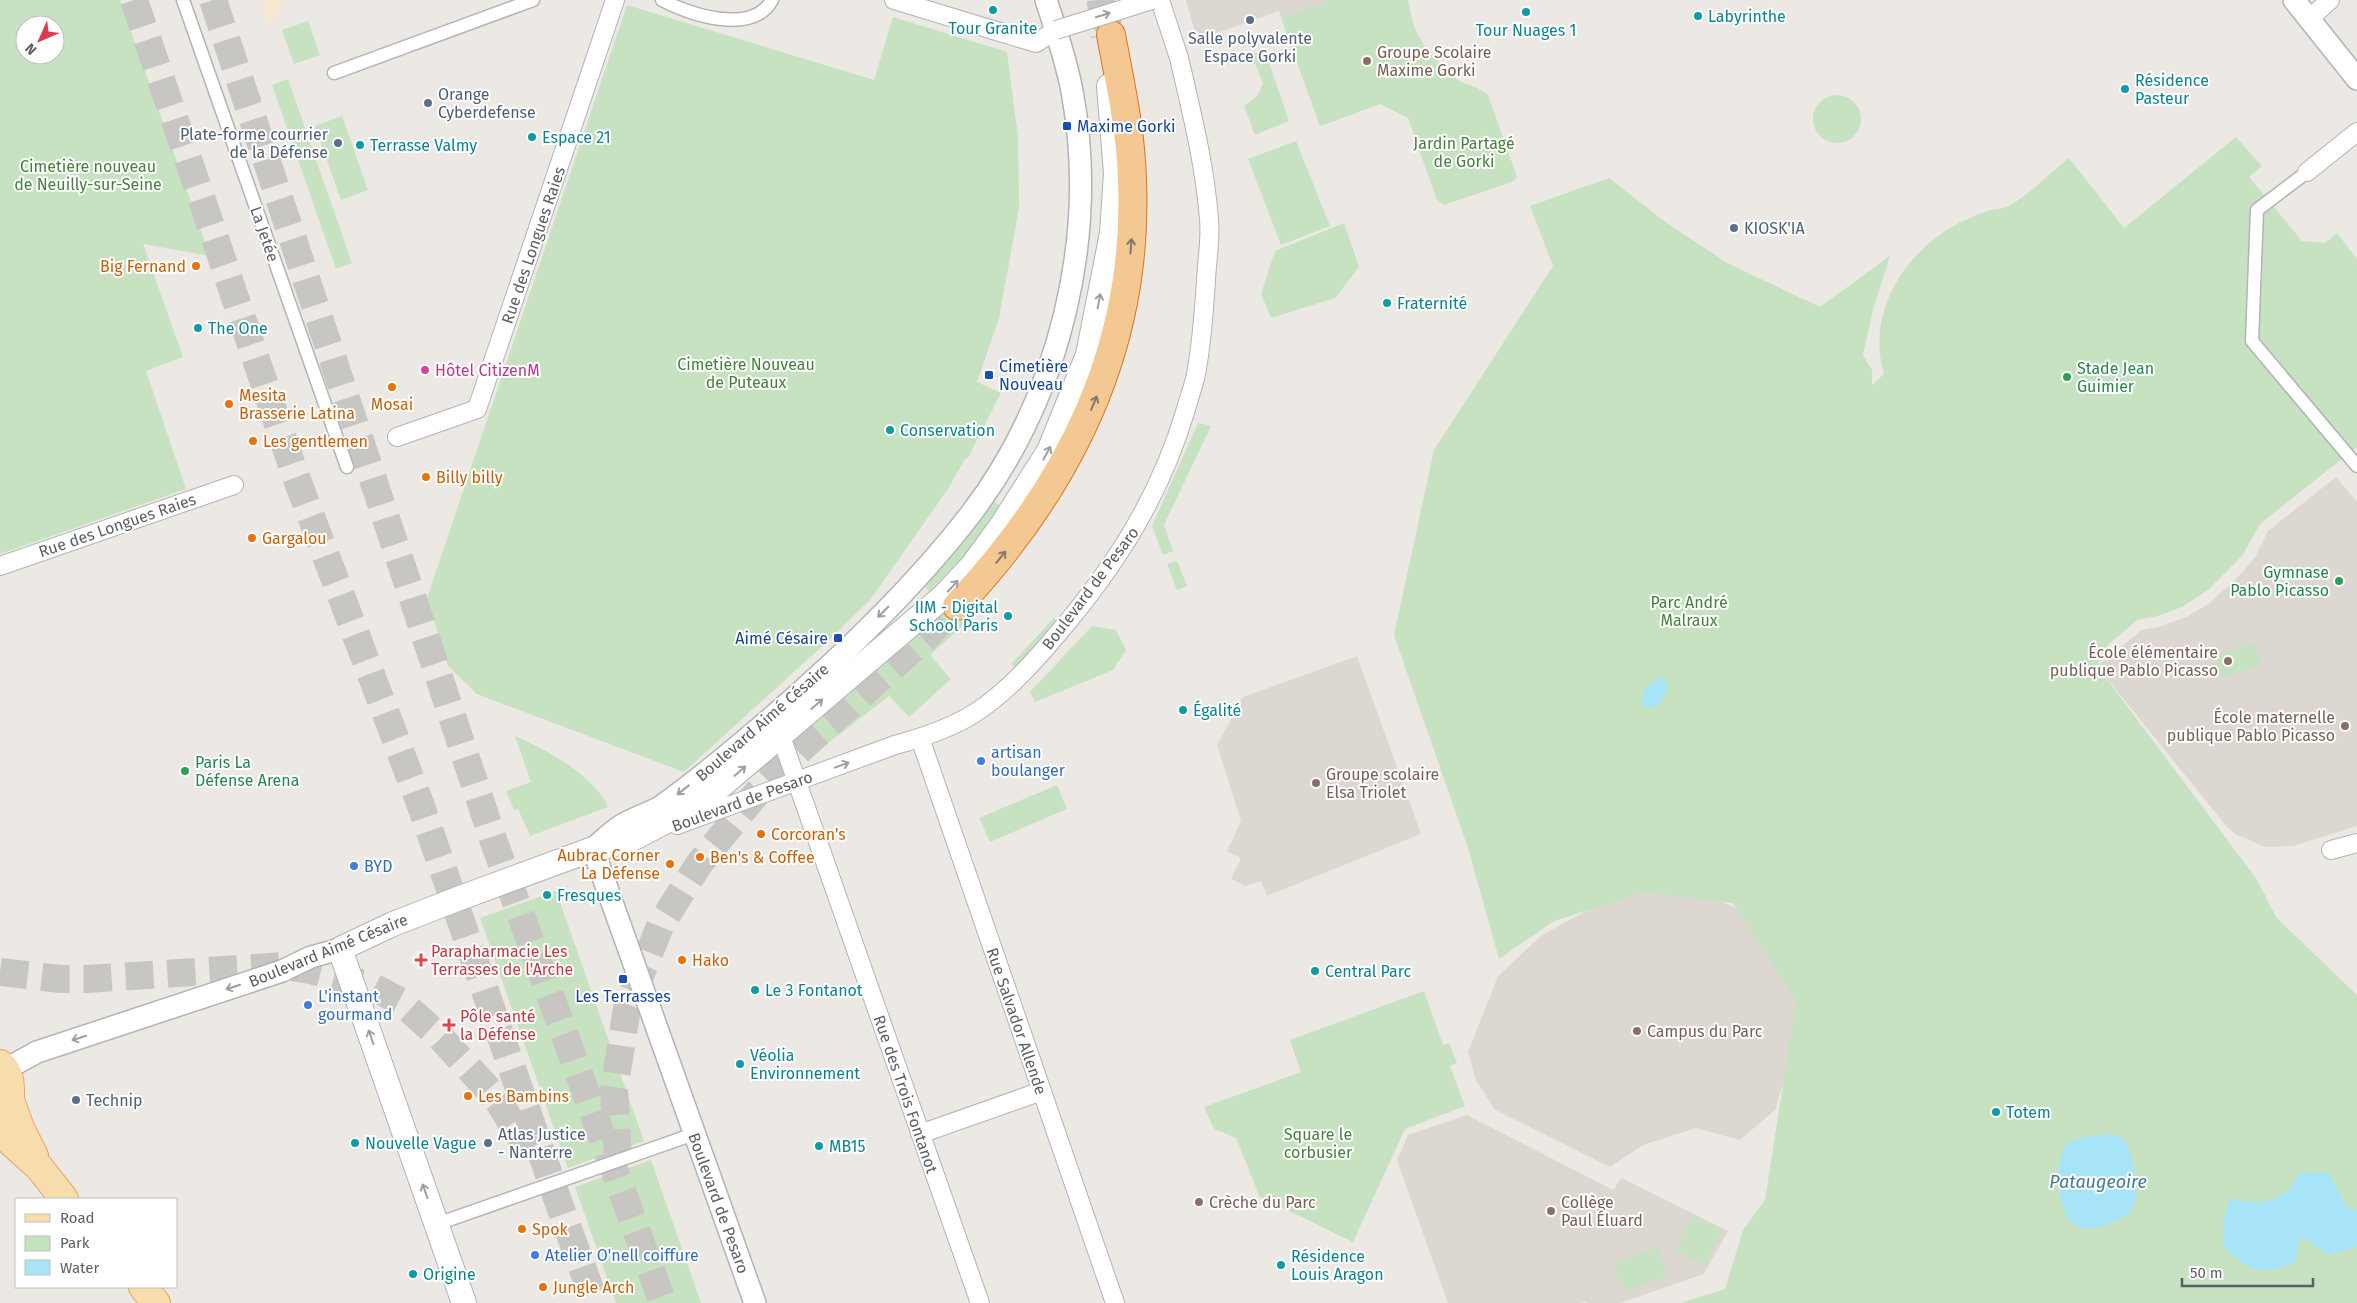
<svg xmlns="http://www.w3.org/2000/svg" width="2357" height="1303" font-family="'Fira Sans',sans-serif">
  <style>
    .education { fill: #dcd8d1 }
    .green { fill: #c7e2c1; fill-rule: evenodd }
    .sand { fill: #f7e7d3 }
    .water { fill: #a7e4f8 }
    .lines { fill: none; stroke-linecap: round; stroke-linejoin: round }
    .secondary-tunnel { stroke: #c8c6c3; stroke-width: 24; stroke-dasharray: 24 12; stroke-linecap: butt }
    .motorway-tunnel { stroke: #c8c6c3; stroke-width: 28; stroke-dasharray: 28 14; stroke-linecap: butt }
    .pedestrian-casing { stroke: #b0b4b7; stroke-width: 15 }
    .minor-casing { stroke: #b0b4b7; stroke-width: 20 }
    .tertiary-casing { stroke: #b0b4b7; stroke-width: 24 }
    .secondary-casing { stroke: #afb3b7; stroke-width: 26 }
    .primary-casing { stroke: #e5a763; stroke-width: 30 }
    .motorway-casing { stroke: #dc7613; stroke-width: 30 }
    .pedestrian { stroke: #fff; stroke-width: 12 }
    .minor { stroke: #fff; stroke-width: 18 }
    .tertiary { stroke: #fff; stroke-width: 21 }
    .secondary { stroke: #fff; stroke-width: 24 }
    .primary { stroke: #f8ddac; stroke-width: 28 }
    .motorway { stroke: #f4c892; stroke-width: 28 }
    .minor-bridge-casing { stroke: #b0b4b7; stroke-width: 20; stroke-linecap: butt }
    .minor-bridge { stroke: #fff; stroke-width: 18 }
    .oneway { stroke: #9d9fa1 }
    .oneway2 { stroke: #81796e }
    .culture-dot { fill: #0f9aa8; stroke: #fff; stroke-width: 2 }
    .service-dot { fill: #5c6f8a; stroke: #fff; stroke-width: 2 }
    .education-dot { fill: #8d6e63; stroke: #fff; stroke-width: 2 }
    .transit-dot { fill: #1a4fb4; stroke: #fff; stroke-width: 2 }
    .food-dot { fill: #e8710a; stroke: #fff; stroke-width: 2 }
    .hotel-dot { fill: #d1479c; stroke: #fff; stroke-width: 2 }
    .leisure-dot { fill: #2e9e5b; stroke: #fff; stroke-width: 2 }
    .shop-dot { fill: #3f7fe0; stroke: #fff; stroke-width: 2 }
    .health-dot { fill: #e0444e; stroke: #fff; stroke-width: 2 }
    .labels { text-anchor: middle; stroke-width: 4; stroke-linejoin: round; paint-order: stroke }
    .culture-label { font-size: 16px; fill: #0d838f; stroke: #fff; text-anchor: start }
    .service-label { font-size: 16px; fill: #4e5e75; stroke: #fff; text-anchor: start }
    .education-label { font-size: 16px; fill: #785e54; stroke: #fff; text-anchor: start }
    .transit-label { font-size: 16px; fill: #164399; stroke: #fff; text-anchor: start }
    .park-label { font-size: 16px; fill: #46803c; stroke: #fff }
    .street-label { font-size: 16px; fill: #5b5f62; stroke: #fff }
    .food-label { font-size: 16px; fill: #c56008; stroke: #fff; text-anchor: start }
    .leisure-label { font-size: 16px; fill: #27864d; stroke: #fff; text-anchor: start }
    .hotel-label { font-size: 16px; fill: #b23c85; stroke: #fff; text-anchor: start }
    .shop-label { font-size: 16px; fill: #366cbe; stroke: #fff; text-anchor: start }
    .health-label { font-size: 16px; fill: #be3a42; stroke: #fff; text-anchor: start }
    .water-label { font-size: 18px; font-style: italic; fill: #407b97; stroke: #fff }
  </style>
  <rect width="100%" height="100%" fill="#ece8e3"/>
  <path class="education" d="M1186,0H1408L1413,25L1418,35L1429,53L1454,76L1320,126L1279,11L1197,40Z
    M2336,477L2357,502V826L2293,846L2265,847L2235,834L2227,827L2097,666L2142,630L2159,627L2186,617L2210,603L2242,573L2255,557L2268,531Z
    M1357,656L1421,834L1267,896L1261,881L1245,886L1231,879L1241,858L1227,851L1241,821L1217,745L1243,697Z
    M1627,889L1705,894L1753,916L1805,1011L1775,1110L1740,1140L1696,1128L1643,1145L1610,1167L1495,1110L1476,1080L1468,1052L1498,976L1542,935Z
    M1467,1115L1613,1190L1621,1178L1728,1231L1704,1274L1620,1303H1587L1586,1301L1580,1303H1448L1397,1160L1408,1135Z"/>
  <path class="green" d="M0,0H120L210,256L143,244L183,357L146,371L186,489L0,554ZM25,25H55V55H25Z
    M1331,0H1408C1411,31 1431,66 1460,81C1470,86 1479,87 1488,95L1517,177L1514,181L1444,205L1437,200L1408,118L1380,104L1320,126L1281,18Z
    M627,5L874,80L893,17L1007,52L1018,137L1019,208L999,318L977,382L1001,393L968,458L965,459L948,489L870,600L830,639L684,772L477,694L448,666L427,598Z
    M308,21L320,55L294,64L282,30Z
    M1265,51L1289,121L1255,135L1244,106L1258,95L1263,83L1255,64L1242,57Z
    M288,79L352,263L336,269L272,85Z
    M1813 119a24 24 0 1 1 48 0a24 24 0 1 1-48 0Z
    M342,116L368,190L341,200L315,126Z
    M2236,137L2262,166L2249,177L2302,241L2325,243L2337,233L2357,259V447L2260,524L2242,556L2209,589L2184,606L2158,616L2137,620L2108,645L2097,666L2258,881L2276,917L2357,995V1303H1681L1725,1289L1743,1230L1765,1200L1796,1001L1733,903L1645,892L1554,921L1499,959L1468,848L1394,635L1434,450L1553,266L1530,206L1609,178L1668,224L1729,264L1820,307L1890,256L1873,310L1863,355L1872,370V385L1884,374C1865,311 1907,248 1963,221C1971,217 1979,214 1987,211C1994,209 2004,209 2009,206C2031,193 2050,173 2069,158L2124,228Z
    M1296,141L1330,226L1281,245L1248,159Z
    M1344,223L1359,267L1335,298L1271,318L1261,294L1275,251Z
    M1198,423L1211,426L1164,525L1173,551L1163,555L1152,526Z
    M986,496L1005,509L933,597L920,579Z
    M1177,561L1187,586L1177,590L1167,564Z
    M952,600L970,619L930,655L951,679L909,717L889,696L819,750L805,732L926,626Z
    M1054,618L1059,623L1016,668L1011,664Z
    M1092,626L1116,630L1126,650L1113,670L1035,702L1030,692Z
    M2254,643L2262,665L2222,678L2214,657Z
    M515,736C545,749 594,775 608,807L530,836L518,809L514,810L506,791L531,782Z
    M1057,785L1067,809L990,842L979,818Z
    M556,891L644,1141L568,1168L480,918Z
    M1424,991L1443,1045L1449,1043L1457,1063L1450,1066L1465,1106L1405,1129L1353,1242L1260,1197L1236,1138L1214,1129L1204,1107L1301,1072L1290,1040Z
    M651,1160L701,1303H616L575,1187Z
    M1692,1216L1722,1230L1705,1265L1675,1251Z
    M1657,1247L1668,1275L1625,1292L1613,1264Z"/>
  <path class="sand" d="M260,0H282L284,6L269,25Z"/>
  <path class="water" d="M1661,677L1667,683L1666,692L1660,705L1649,708L1642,705C1642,690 1648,683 1661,677Z
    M2110,1134C2117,1136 2122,1137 2126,1143C2134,1154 2141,1198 2132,1209C2121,1222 2087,1236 2073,1224C2058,1212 2052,1155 2069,1143C2080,1135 2097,1137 2110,1134Z
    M2299,1172L2329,1173L2347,1208L2357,1210V1247L2327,1255L2305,1238L2298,1242L2296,1261C2263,1278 2247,1271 2223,1246V1225L2229,1198C2260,1206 2285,1205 2299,1172Z"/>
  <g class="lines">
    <path class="secondary-tunnel" d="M1099,0L1102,37"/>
    <path class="motorway-tunnel" d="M134,0L296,477L421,806L557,1198L595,1303
      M213,0L494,842L663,1303
      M1100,0L1111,35
      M0,972L61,979H87L284,966L310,970L369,985L400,1001L441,1038L488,1089L499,1102L528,1150
      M618,1157L614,1090L627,1008L661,924L699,864L757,793L805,745L925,638L957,606"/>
    <g class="pedestrian-casing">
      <path id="pedestrian" d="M183,0L347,467
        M662,0C688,14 752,36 772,0
        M334,73L533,0
        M2307,172L2257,210L2252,341L2357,466
        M437,1224L694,1134"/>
    </g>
    <g class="minor-casing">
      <path id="minor" d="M894,0L1036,43L1056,30
        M1160,0L1179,58
        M2309,19L2330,0
        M2307,172L2357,132
        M397,437L477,409L615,0
        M0,566L234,485
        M777,725L980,1303
        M920,738L1115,1303
        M677,825L895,745C921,738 951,728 975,713C1007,692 1035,661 1060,631C1117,564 1161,494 1186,409C1189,397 1194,385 1196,374C1202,343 1204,311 1206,280C1207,260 1211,239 1209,219C1205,166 1192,114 1180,62
        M2331,850L2357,843
        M920,1134L1042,1091"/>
    </g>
    <g class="tertiary-casing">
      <path id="tertiary" d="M2294,0L2357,79
        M6,1069L37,1052L282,971L311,957L340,949
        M755,1303L593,849C602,841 612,831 622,825C634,818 647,814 660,807C677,795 694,782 710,769C800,696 899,607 970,515C1060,397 1099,237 1072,91C1066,60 1056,30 1046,0"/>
    </g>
    <g class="secondary-casing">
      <path id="secondary" d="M464,1303L340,949L393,924L460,898L593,849L628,841L701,803L944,596L972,566L1002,525L1049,451L1088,355L1112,233L1116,173L1109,86"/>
    </g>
    <g class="primary-casing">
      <path id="primary" d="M0,1064C11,1073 10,1086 10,1100L0,1104
        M10,1100L20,1128L34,1156
        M0,1132L39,1167L64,1199
        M143,1287L156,1303"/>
    </g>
    <g class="motorway-casing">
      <path id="motorway" d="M957,606C1069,487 1139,348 1132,181C1131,132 1120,83 1111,35"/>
    </g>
    <use href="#pedestrian" class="pedestrian"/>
    <use href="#minor" class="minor"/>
    <use href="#tertiary" class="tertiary"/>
    <use href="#secondary" class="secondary"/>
    <use href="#primary" class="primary"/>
    <use href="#motorway" class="motorway"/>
    <g class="minor-bridge-casing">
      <path id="minor-bridge" d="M1056,30L1152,0"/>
    </g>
    <use href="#minor-bridge" class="minor-bridge"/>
  </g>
  <defs><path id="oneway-shaft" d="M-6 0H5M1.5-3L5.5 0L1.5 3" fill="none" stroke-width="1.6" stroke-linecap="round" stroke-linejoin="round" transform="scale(1.25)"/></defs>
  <g class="oneway">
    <use href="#oneway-shaft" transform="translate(1103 15) rotate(-17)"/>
    <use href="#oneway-shaft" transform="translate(1099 301) rotate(-79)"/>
    <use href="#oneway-shaft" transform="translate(1047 453) rotate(-61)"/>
    <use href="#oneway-shaft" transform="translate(953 586) rotate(-47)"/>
    <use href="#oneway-shaft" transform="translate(883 612) rotate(135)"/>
    <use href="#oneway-shaft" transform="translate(817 704) rotate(-41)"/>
    <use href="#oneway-shaft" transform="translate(842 765) rotate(-20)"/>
    <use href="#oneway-shaft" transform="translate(740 771) rotate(-41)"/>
    <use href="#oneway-shaft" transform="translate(683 790) rotate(142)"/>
    <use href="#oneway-shaft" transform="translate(233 987) rotate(162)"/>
    <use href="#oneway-shaft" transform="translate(371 1037) rotate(-109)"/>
    <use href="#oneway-shaft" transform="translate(79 1038) rotate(162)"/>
    <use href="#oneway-shaft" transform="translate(425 1191) rotate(-109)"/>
  </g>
  <g class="oneway2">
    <use href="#oneway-shaft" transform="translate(1131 246) rotate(-86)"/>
    <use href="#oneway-shaft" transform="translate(1094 403) rotate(-67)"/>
    <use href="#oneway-shaft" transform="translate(1001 557) rotate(-51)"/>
  </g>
  <g class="culture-dot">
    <circle cx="993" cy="10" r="5"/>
    <circle cx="1526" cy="12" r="5"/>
    <circle cx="1698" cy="16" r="5"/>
    <circle cx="2125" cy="89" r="5"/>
    <circle cx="532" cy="137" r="5"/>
    <circle cx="360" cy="145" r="5"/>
    <circle cx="1387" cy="303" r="5"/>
    <circle cx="198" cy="328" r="5"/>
    <circle cx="890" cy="430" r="5"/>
    <circle cx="1008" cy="616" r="5"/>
    <circle cx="1183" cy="710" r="5"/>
    <circle cx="547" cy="895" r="5"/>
    <circle cx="1315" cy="971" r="5"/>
    <circle cx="755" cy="990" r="5"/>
    <circle cx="740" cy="1064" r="5"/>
    <circle cx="1996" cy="1112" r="5"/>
    <circle cx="355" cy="1143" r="5"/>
    <circle cx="819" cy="1146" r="5"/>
    <circle cx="1281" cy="1265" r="5"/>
    <circle cx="413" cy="1274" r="5"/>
  </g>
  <g class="service-dot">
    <circle cx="1250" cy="20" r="5"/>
    <circle cx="428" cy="103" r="5"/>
    <circle cx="338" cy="143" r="5"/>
    <circle cx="1734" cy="228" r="5"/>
    <circle cx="76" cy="1100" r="5"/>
    <circle cx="488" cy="1143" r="5"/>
  </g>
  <g class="education-dot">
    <circle cx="1367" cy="61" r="5"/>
    <circle cx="2228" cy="661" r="5"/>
    <circle cx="2345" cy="726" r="5"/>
    <circle cx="1316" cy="783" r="5"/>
    <circle cx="1637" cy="1031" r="5"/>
    <circle cx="1199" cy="1202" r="5"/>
    <circle cx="1551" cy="1211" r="5"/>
  </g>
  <g class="transit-dot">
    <rect x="1062" y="121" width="10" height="10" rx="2.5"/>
    <rect x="984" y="370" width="10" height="10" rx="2.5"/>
    <rect x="833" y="633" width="10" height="10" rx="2.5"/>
    <rect x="618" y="974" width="10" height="10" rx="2.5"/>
  </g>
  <g class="food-dot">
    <circle cx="196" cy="266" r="5"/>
    <circle cx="392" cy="387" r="5"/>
    <circle cx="229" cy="404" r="5"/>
    <circle cx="253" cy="441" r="5"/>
    <circle cx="426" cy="477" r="5"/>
    <circle cx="252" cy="538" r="5"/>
    <circle cx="761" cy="834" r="5"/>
    <circle cx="700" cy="857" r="5"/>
    <circle cx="670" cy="864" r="5"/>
    <circle cx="682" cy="960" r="5"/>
    <circle cx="468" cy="1096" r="5"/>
    <circle cx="522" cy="1229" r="5"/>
    <circle cx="543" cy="1287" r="5"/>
  </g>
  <circle class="hotel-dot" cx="425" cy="370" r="5"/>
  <g class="leisure-dot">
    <circle cx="2067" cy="377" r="5"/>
    <circle cx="2339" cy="581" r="5"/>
    <circle cx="185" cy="771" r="5"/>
  </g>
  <g class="shop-dot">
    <circle cx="981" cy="761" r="5"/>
    <circle cx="354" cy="866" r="5"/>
    <circle cx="308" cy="1005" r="5"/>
    <circle cx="535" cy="1255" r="5"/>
  </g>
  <g class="health-dot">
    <path d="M418.5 952.5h5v5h5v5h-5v5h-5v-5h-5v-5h5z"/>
    <path d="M446.5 1017.5h5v5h5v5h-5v5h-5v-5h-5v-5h5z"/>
  </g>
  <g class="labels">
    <g class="culture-label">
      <text x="1708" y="22">Labyrinthe</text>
      <text x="993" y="34" text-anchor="middle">Tour Granite</text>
      <text x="1526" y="36" text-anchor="middle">Tour Nuages 1</text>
      <text x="2135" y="86">Résidence<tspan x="2135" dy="18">Pasteur</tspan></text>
      <text x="542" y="143">Espace 21</text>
      <text x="370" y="151">Terrasse Valmy</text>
      <text x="1397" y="309">Fraternité</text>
      <text x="208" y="334">The One</text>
      <text x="900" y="436">Conservation</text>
      <text x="998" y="613" text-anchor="end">IIM - Digital<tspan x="998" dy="18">School Paris</tspan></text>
      <text x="1193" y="716">Égalité</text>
      <text x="557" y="901">Fresques</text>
      <text x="1325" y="977">Central Parc</text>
      <text x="765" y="996">Le 3 Fontanot</text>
      <text x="750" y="1061">Véolia<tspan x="750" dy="18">Environnement</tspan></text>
      <text x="2006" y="1118">Totem</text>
      <text x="365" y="1149">Nouvelle Vague</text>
      <text x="829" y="1152">MB15</text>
      <text x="1291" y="1262">Résidence<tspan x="1291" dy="18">Louis Aragon</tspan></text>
      <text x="423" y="1280">Origine</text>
    </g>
    <g class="service-label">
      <text x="1250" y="44" text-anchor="middle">Salle polyvalente<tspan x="1250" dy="18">Espace Gorki</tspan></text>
      <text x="438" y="100">Orange<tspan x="438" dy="18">Cyberdefense</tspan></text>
      <text x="328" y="140" text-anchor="end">Plate-forme courrier<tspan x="328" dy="18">de la Défense</tspan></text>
      <text x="1744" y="234">KIOSK'IA</text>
      <text x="86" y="1106">Technip</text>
      <text x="498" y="1140">Atlas Justice<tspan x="498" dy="18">- Nanterre</tspan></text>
    </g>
    <g class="education-label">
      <text x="1377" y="58">Groupe Scolaire<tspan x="1377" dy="18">Maxime Gorki</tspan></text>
      <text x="2218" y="658" text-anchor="end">École élémentaire<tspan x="2218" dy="18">publique Pablo Picasso</tspan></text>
      <text x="2335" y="723" text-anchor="end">École maternelle<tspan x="2335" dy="18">publique Pablo Picasso</tspan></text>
      <text x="1326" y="780">Groupe scolaire<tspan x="1326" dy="18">Elsa Triolet</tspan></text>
      <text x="1647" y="1037">Campus du Parc</text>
      <text x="1209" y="1208">Crèche du Parc</text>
      <text x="1561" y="1208">Collège<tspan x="1561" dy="18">Paul Éluard</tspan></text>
    </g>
    <g class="transit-label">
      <text x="1077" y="132">Maxime Gorki</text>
      <text x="999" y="372">Cimetière<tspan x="999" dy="18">Nouveau</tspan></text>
      <text x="828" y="644" text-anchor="end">Aimé Césaire</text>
      <text x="623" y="1002" text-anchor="middle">Les Terrasses</text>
    </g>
    <g class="park-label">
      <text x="1464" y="149">Jardin Partagé<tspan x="1464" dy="18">de Gorki</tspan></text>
      <text x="88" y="172">Cimetière nouveau<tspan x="88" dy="18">de Neuilly-sur-Seine</tspan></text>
      <text x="746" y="370">Cimetière Nouveau<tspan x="746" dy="18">de Puteaux</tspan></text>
      <text x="1689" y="608">Parc André<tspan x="1689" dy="18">Malraux</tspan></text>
      <text x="1318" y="1140">Square le<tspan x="1318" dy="18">corbusier</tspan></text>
    </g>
    <g class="street-label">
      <text transform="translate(265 234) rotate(71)" y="6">La Jetée</text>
      <text transform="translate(533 245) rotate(-71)" y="6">Rue des Longues Raies</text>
      <text transform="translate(117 525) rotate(-19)" y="6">Rue des Longues Raies</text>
      <text transform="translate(1090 588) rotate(-53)" y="6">Boulevard de Pesaro</text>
      <text transform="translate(762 722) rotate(-41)" y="6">Boulevard Aimé Césaire</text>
      <text transform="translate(742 801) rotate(-20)" y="6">Boulevard de Pesaro</text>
      <text transform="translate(328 950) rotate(-22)" y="6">Boulevard Aimé Césaire</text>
      <text transform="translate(1017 1021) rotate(71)" y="6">Rue Salvador Allende</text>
      <text transform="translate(906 1094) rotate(71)" y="6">Rue des Trois Fontanot</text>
      <text transform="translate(719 1203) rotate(70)" y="6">Boulevard de Pesaro</text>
    </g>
    <g class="food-label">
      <text x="186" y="272" text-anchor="end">Big Fernand</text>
      <text x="239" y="401">Mesita<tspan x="239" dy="18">Brasserie Latina</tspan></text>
      <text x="392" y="410" text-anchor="middle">Mosai</text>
      <text x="263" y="447">Les gentlemen</text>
      <text x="436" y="483">Billy billy</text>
      <text x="262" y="544">Gargalou</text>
      <text x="771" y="840">Corcoran's</text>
      <text x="660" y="861" text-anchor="end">Aubrac Corner<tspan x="660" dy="18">La Défense</tspan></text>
      <text x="710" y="863">Ben's &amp; Coffee</text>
      <text x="692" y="966">Hako</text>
      <text x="478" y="1102">Les Bambins</text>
      <text x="532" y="1235">Spok</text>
      <text x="553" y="1293">Jungle Arch</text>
    </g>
    <g class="leisure-label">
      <text x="2077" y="374">Stade Jean<tspan x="2077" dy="18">Guimier</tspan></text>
      <text x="2329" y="578" text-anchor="end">Gymnase<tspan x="2329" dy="18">Pablo Picasso</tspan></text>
      <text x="195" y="768">Paris La<tspan x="195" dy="18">Défense Arena</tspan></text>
    </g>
    <g class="hotel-label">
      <text x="435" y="376">Hôtel CitizenM</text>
    </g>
    <g class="shop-label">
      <text x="991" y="758">artisan<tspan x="991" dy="18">boulanger</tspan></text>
      <text x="364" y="872">BYD</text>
      <text x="318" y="1002">L'instant<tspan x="318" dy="18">gourmand</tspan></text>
      <text x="545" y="1261">Atelier O'nell coiffure</text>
    </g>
    <g class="health-label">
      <text x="431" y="957">Parapharmacie Les<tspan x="431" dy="18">Terrasses de l'Arche</tspan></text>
      <text x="460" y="1022">Pôle santé<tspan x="460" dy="18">la Défense</tspan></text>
    </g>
    <g class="water-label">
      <text x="2098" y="1188">Pataugeoire</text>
    </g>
  </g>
  <rect x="15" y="1198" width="162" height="90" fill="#ffffff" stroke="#bdbfc0"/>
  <rect x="25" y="1214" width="25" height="8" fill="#f8ddac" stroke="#bdbfc0"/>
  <text x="60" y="1223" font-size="15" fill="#5b5f62">Road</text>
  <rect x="25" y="1236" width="25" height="15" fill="#c7e2c1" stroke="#bdbfc0"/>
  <text x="60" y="1248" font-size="15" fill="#5b5f62">Park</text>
  <rect x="25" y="1260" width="25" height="15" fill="#a7e4f8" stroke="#bdbfc0"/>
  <text x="60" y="1273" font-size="15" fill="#5b5f62">Water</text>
  <g transform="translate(40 40) rotate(225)"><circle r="24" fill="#ffffff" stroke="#bdbfc0"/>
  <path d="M0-4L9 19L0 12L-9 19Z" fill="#da3b4d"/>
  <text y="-8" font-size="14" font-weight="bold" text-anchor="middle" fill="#5b5f62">N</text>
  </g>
  <path d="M2182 1278v8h131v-8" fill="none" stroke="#5b5f62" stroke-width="2.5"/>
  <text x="2190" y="1278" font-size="15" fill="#5b5f62" stroke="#ffffff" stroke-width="4" paint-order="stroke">50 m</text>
</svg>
